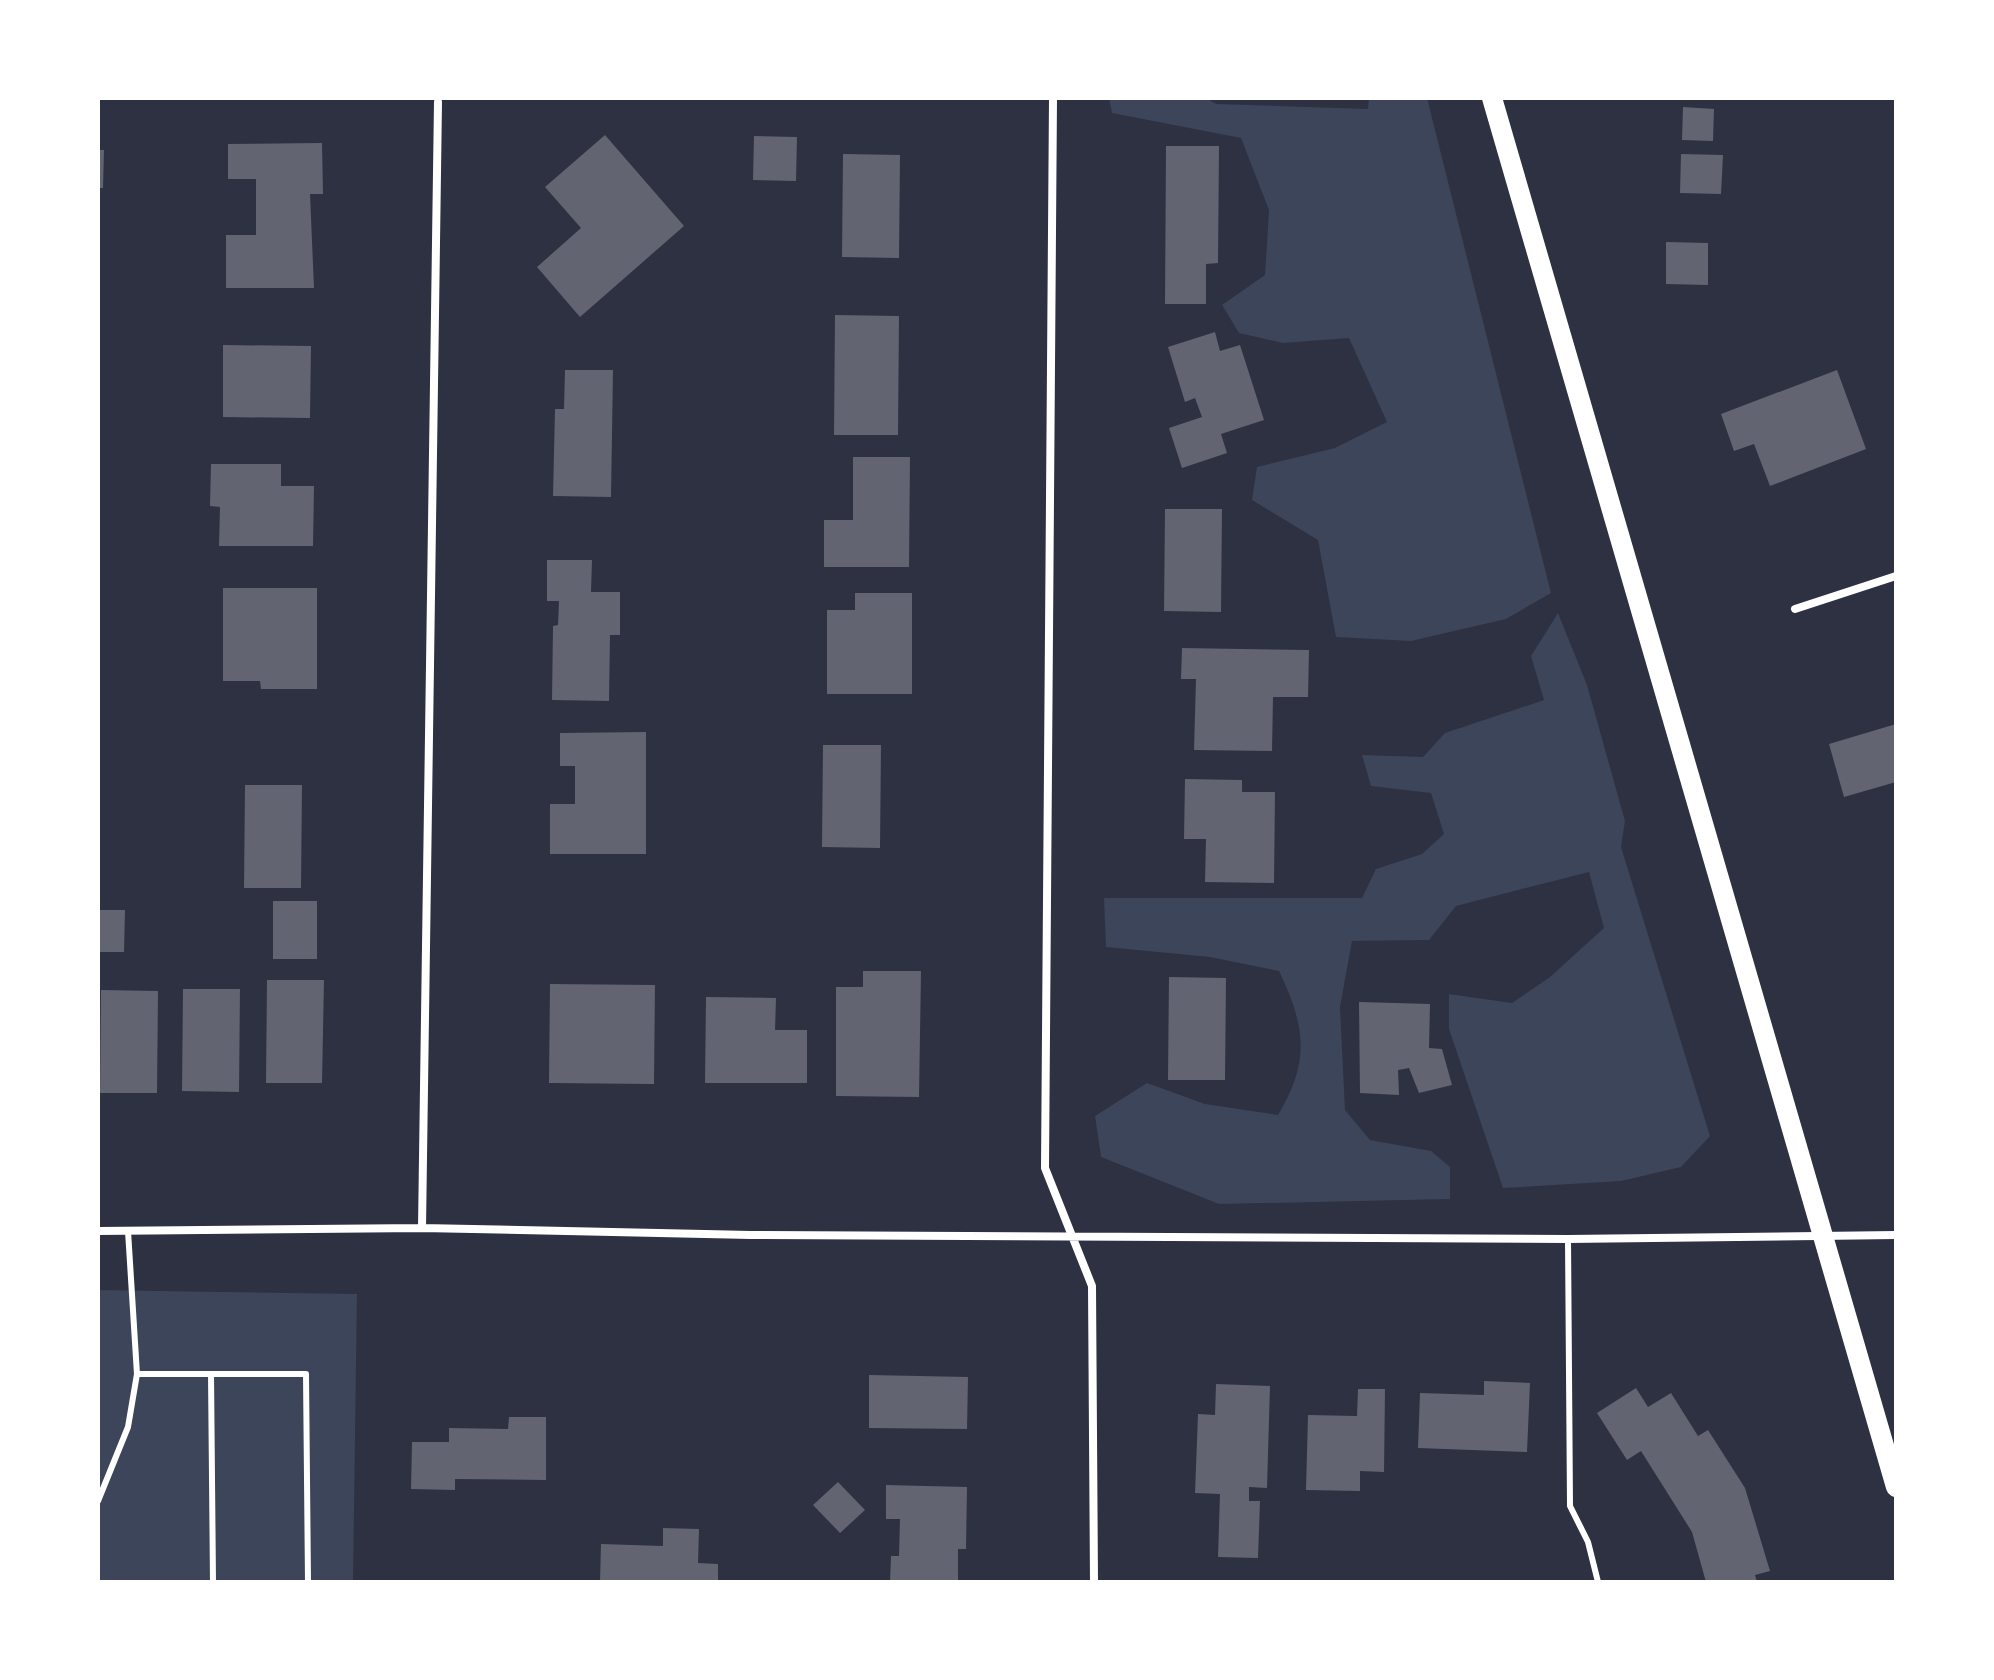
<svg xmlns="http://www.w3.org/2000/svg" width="1994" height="1680" font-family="Bitter,serif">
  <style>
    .green { fill: #3c4559 }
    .building { fill: #626471 }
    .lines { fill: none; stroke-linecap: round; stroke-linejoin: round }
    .service { stroke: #fff; stroke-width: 6 }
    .minor { stroke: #fff; stroke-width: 8 }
    .primary { stroke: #fff; stroke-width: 20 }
  </style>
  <rect width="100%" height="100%" fill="#2d3142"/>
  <path class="green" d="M1109,98H1206L1216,104L1368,109L1369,98H1427L1551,593L1506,619L1411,641L1336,637L1318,540L1252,500L1257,467L1335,448L1387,422L1349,338L1283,343L1239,333L1222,305L1265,275L1269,210L1241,138L1112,113Z
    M1558,613L1587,685L1625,821L1621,847L1710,1136L1681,1167L1621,1181L1503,1188L1449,1029V994L1512,1003L1550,977L1604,928L1589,872L1456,906L1429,940L1352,941L1340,1007L1345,1110L1370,1140L1431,1151L1450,1167V1199L1219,1204L1101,1157L1095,1116L1147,1083L1205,1104L1278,1115C1311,1060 1305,1026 1279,971L1210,957L1106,947L1104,898H1362L1376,869L1422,854L1444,834L1431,793L1371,786L1362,755L1423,757L1445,733L1544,700L1531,656Z
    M98,1290L357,1294L353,1582H98Z"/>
  <path class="building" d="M1683,107L1714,109L1713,141L1682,140Z
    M605,135L684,226L580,317L537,267L581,228L545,187Z
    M754,136L797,137L796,181L753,180Z
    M322,143L323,194H310L314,288H226V235H256V179H228V144Z
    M1166,146H1219L1218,263L1206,264V304H1165Z
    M98,150H104L103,188H98Z
    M843,154L900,155L899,258L842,257Z
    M1681,154L1723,155L1721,194L1680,193Z
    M1666,242L1708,243V285L1666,284Z
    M835,315L899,316L898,435H834Z
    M1215,332L1220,351L1240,345L1264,420L1221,434L1227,453L1182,468L1169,428L1202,417L1195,398L1185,402L1168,347Z
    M223,345L311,346L310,418L223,417Z
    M565,370H613L611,497L553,496L555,409H564Z
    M1837,370L1866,449L1770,486L1754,444L1734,451L1721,414Z
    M853,457H910L909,567H824V520H853Z
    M211,464H281V486H314L313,546H219L220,507L210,506Z
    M1165,509H1222L1221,612L1164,611Z
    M547,560H592L591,592H620V635H610L609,701L552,700L553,626L558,625L559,601H547Z
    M223,588H317V689H261L260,681H223Z
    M855,593H912V694H827V610H855Z
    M1182,648L1309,650L1308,697H1273L1272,751L1194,750L1196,679H1181Z
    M1896,724V782L1844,797L1829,744Z
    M646,732V854H550V804H575V766H560V733Z
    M823,745H881L880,848L822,847Z
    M1185,779L1242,780V792H1275L1274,883L1205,882L1206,839H1184Z
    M245,785H302L301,888H244Z
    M273,901H317V959H273Z
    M98,910H125L124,952H98Z
    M863,971H921L919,1097L836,1096V987H863Z
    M1169,977L1226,978L1225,1080H1168Z
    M267,980H324L322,1083H266Z
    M550,984L655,985L654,1084L549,1083Z
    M183,989H240L239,1092L182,1091Z
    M101,990L158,991L157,1093H100Z
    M706,997L776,998L775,1030H807V1083H705Z
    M1359,1002L1430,1004L1429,1048L1442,1049L1452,1085L1419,1093L1409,1068L1398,1070L1399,1095L1360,1093Z
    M869,1375L968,1377L967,1429L869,1428Z
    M1484,1381L1530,1383L1527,1452L1418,1448L1420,1393L1484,1395Z
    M1216,1384L1270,1386L1267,1488L1249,1487V1501H1260L1258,1558L1218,1557L1220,1494L1195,1493L1198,1414L1215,1415Z
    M1636,1388L1648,1407L1671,1393L1698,1436L1708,1430L1745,1488L1770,1571L1755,1575L1757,1582H1706L1692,1532L1641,1451L1627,1460L1597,1413Z
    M1358,1389H1385L1384,1472L1360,1471V1491L1306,1490L1308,1415L1357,1416Z
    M509,1417H546V1480L455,1479V1490L411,1489L412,1442H449V1428L508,1429Z
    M838,1482L865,1510L840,1533L813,1505Z
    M886,1485L967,1487L966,1549H958V1582H890L891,1556H899L900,1519H886Z
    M663,1528L699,1529L698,1563L718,1564V1582H600L601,1544L663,1546Z"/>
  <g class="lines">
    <path class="service" d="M1568,1239L1570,1506L1588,1542L1598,1582
      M137,1374H306L308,1582
      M211,1374L213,1582
      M98,1501L128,1427L137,1374L128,1231"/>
    <path class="minor" d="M1053,98L1045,1168L1092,1286L1094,1582
      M1795,609L1896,576
      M422,1228L438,102
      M98,1231L422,1228L751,1235L1568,1239L1896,1235"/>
    <path class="primary" d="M1492,98L1896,1487"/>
  </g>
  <rect width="1994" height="1680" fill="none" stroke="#ffffff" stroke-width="200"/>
</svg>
